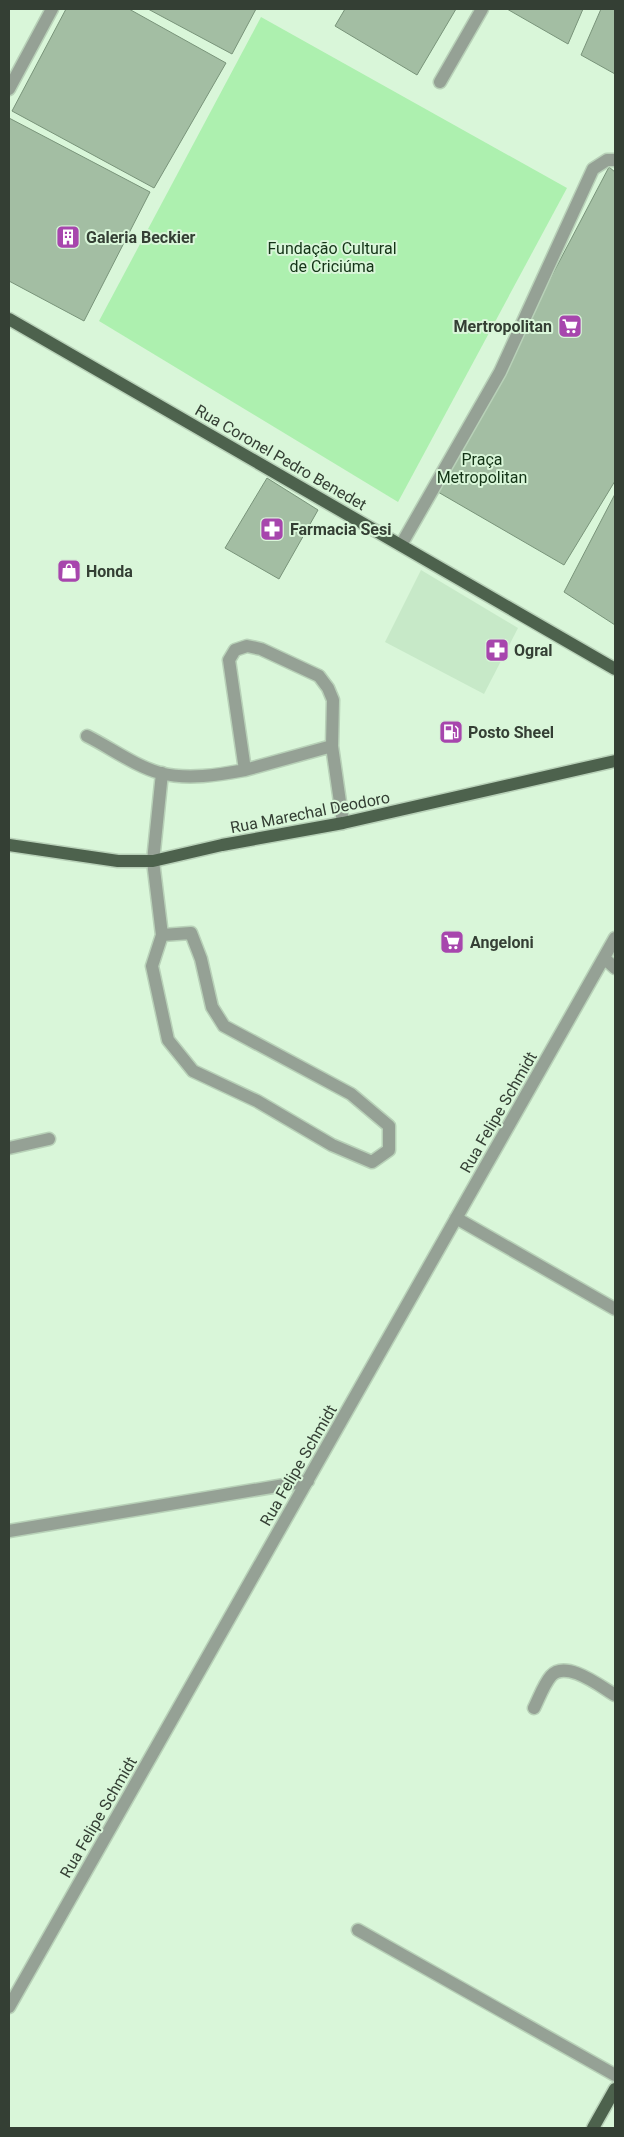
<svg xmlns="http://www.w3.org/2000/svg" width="624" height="2137" font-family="Roboto,sans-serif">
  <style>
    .built { fill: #c7e9c8 }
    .green { fill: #adf0af }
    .building { fill: #a3bea3; stroke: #79947a }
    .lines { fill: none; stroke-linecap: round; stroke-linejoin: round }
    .minor-casing { stroke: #b8d1b8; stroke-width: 15 }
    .major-casing { stroke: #b8d1b8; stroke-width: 15 }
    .minor { stroke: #95a195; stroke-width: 12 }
    .major { stroke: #4d624d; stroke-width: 12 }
    .labels { text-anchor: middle; stroke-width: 4; stroke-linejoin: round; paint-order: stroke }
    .poi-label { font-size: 16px; font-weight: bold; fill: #343f34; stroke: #d9f6d9; text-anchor: start }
    .park-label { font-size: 16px; fill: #133316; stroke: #d9f6d9 }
    .street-label { font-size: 16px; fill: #343f34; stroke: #d9f6d9 }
  </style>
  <rect width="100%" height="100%" fill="#d9f6d9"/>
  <path class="built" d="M421,570L518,628L484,694L385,642Z"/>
  <path class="green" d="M261,17L567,188L398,502L99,321Z"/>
  <path class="building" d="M66,9H129L226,63L154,188L12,111Z
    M148,9H256L232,54Z
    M345,9H456L417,75L335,26Z
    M507,9H583L568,44Z
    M601,9H615V74L581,55Z
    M9,118L150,192L84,321L9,281Z
    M609,167L615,172V481L564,565L438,492Z
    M267,478L318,510L279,579L225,548Z
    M615,494V625L564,592Z"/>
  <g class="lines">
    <g class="minor-casing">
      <path id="minor" d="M440,82L482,9
        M9,89L52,9
        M401,545L500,372L593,169L607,160H615
        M87,736C111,748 135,766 160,773C188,780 218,775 245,770L229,660L235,650L247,646L261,649L319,676L328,688L333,700L332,746L343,823
        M245,770L332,746
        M162,773L153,861L162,935L152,966L168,1040L193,1071L257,1101L332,1145L372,1162L389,1150V1126L351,1094L224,1026L212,1007L201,959L191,933L162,935
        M604,958L615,968
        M9,1148L49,1139
        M456,1218L615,1309
        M9,1531L308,1481
        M534,1708C539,1698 544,1684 551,1676C566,1659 601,1687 615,1695
        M358,1930L615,2075
        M9,2007L615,938"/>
    </g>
    <g class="major-casing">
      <path id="major" d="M9,319L615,669
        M9,845L118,861H153L222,845L343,823L615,761
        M593,2128L615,2089"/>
    </g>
    <use href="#minor" class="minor"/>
    <use href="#major" class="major"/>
  </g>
  <defs>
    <g id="building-square" transform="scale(1.25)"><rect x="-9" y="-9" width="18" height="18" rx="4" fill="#a746ad" stroke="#d9f6d9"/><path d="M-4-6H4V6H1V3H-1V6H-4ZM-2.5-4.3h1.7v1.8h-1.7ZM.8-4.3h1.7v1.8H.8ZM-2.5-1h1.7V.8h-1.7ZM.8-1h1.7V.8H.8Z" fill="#fff"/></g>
    <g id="supermarket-square" transform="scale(1.25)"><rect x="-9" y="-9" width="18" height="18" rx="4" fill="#a746ad" stroke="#d9f6d9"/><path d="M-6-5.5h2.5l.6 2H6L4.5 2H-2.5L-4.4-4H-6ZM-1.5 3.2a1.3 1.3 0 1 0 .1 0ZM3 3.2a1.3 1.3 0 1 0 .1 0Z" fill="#fff"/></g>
    <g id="pharmacy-square" transform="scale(1.25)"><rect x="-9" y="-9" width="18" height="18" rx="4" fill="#a746ad" stroke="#d9f6d9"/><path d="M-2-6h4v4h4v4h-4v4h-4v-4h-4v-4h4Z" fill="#fff"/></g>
    <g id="shop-square" transform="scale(1.25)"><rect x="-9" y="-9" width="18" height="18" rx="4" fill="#a746ad" stroke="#d9f6d9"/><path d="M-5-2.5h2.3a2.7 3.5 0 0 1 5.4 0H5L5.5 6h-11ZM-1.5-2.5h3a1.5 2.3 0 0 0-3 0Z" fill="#fff"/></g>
    <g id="fuel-square" transform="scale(1.25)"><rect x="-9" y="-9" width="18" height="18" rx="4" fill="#a746ad" stroke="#d9f6d9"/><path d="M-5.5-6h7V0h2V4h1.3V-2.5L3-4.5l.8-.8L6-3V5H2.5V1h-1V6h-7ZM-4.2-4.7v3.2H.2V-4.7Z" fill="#fff"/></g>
  </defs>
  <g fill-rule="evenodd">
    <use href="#building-square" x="68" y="237"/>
    <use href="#supermarket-square" x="570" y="326"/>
    <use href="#pharmacy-square" x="272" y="529"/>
    <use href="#shop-square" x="69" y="571"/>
    <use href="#pharmacy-square" x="497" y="650"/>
    <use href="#fuel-square" x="451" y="732"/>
    <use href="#supermarket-square" x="452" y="942"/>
  </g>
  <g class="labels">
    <g class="poi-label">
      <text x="86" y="243">Galeria Beckier</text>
      <text x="552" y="332" text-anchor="end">Mertropolitan</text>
      <text x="290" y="535">Farmacia Sesi</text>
      <text x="86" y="577">Honda</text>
      <text x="514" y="656">Ogral</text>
      <text x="468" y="738">Posto Sheel</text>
      <text x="470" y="948">Angeloni</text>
    </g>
    <g class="park-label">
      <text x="332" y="254">Fundação Cultural<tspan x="332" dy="18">de Criciúma</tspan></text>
      <text x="482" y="465">Praça<tspan x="482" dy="18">Metropolitan</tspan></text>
    </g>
    <g class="street-label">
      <text transform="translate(281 457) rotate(30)" y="6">Rua Coronel Pedro Benedet</text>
      <text transform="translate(310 812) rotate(-11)" y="6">Rua Marechal Deodoro</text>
      <text transform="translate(498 1112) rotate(-60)" y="6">Rua Felipe Schmidt</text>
      <text transform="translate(298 1465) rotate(-60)" y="6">Rua Felipe Schmidt</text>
      <text transform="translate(98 1817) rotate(-60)" y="6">Rua Felipe Schmidt</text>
    </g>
  </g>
  <rect width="624" height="2137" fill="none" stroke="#343f34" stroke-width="20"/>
</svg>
